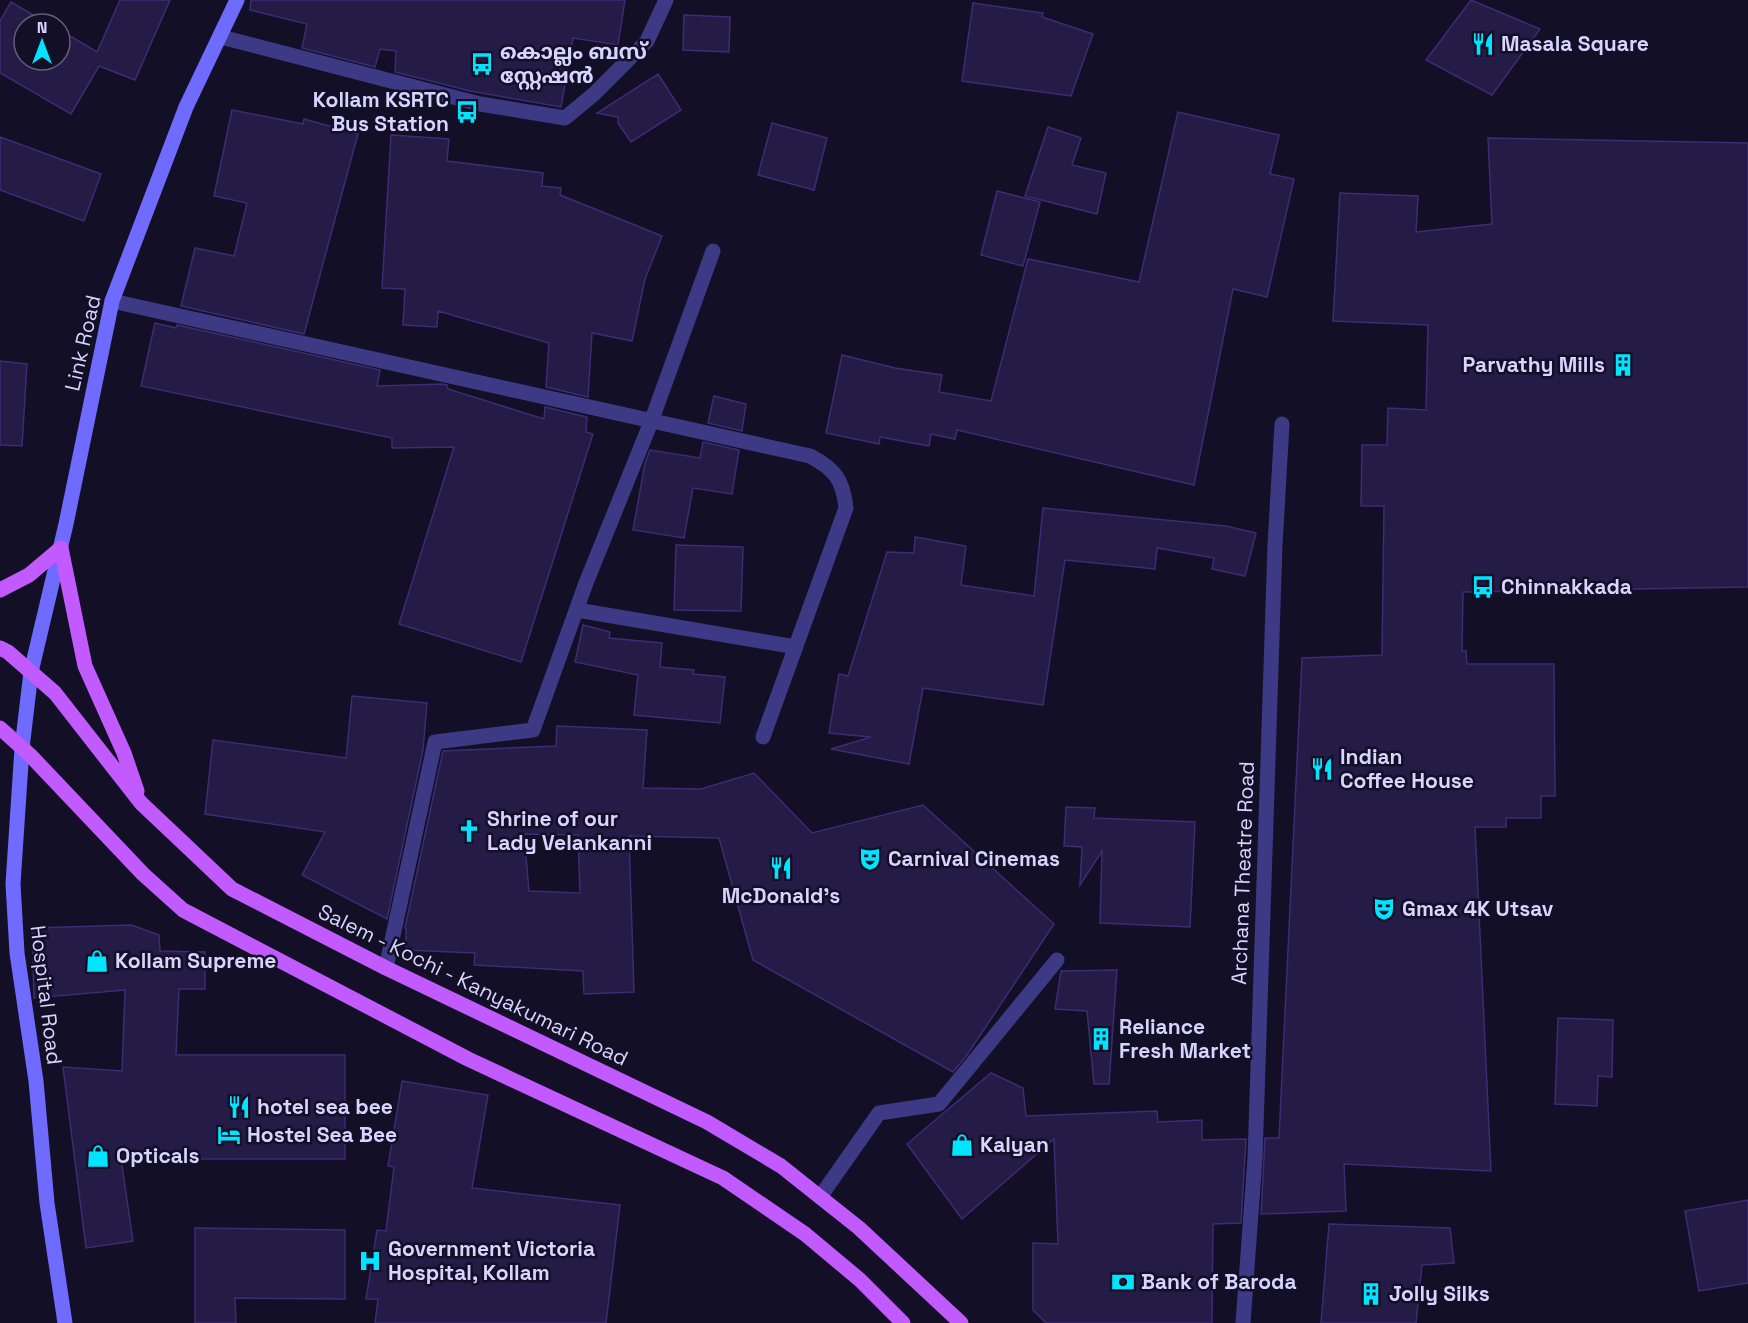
<svg xmlns="http://www.w3.org/2000/svg" width="1748" height="1323" font-family="'Space Grotesk','Noto Sans Malayalam',sans-serif">
  <style>
    .building { fill: #241b47; stroke: #3b2d73; stroke-width: 1.5; fill-rule: evenodd }
    .lines { fill: none; stroke-linecap: round; stroke-linejoin: round }
    .lane { stroke: #3d3a85; stroke-width: 15 }
    .street { stroke: #3d3a85; stroke-width: 15 }
    .secondary { stroke: #6f6bff; stroke-width: 15 }
    .primary { stroke: #c25bff; stroke-width: 15 }
    .labels { text-anchor: middle; stroke-width: 5; stroke-linejoin: round; paint-order: stroke }
    .poi-label { font-size: 21px; font-weight: bold; fill: #d9d4ff; stroke: #130f26; text-anchor: start }
    .street-label { font-size: 21px; fill: #d9d4ff; stroke: #130f26 }
  </style>
  <rect width="100%" height="100%" fill="#130f26"/>
  <path class="building" d="M120,0H170L135,80L99,66L71,114L0,73V21L11,2L49,24H24V60H60V30L97,52Z
    M251,0H625L618,45L573,38L561,107L470,91L395,72L396,51L380,49L375,67L302,48L307,24L250,10Z
    M1471,0L1540,29L1492,95L1426,60Z
    M973,3L1043,13L1042,17L1093,34L1071,96L962,81Z
    M684,15L730,17L729,52L683,50Z
    M658,74L681,110L631,142L618,123V117L597,113Z
    M232,110L303,124L304,119L358,134L304,334L181,306L195,248L234,256L247,203L214,196Z
    M1178,112L1279,135L1270,174L1294,179L1267,297L1233,289L1194,485L957,430L955,439L931,434L929,446L880,437L879,444L826,433L842,355L895,368L942,375L939,392L991,401L1028,259L1139,282Z
    M772,123L827,138L814,190L758,175Z
    M1048,127L1081,138L1072,165L1106,173L1097,214L1025,196Z
    M391,135L449,139L447,161L543,173L542,186L561,188L560,195L662,236L645,279L632,341L592,333L588,397L546,387L549,343L438,311L437,327L403,325L405,289L382,288Z
    M0,137L101,174L84,221L0,190Z
    M1488,138L1748,143V587L1463,592L1462,651H1466L1467,664H1554L1555,796H1541V818H1506V827H1475L1491,1171L1344,1164L1346,1211L1261,1214L1265,1138H1279L1302,658L1382,655L1384,506H1361L1362,445H1387L1388,408L1426,410L1428,325L1333,321L1340,193L1418,196L1416,232L1492,224Z
    M997,191L1040,202L1023,266L981,255Z
    M155,323L176,328L177,325L380,370L377,386L442,384L447,385L448,389L544,419L545,407L587,417L586,432L593,434L521,662L399,624L454,447L392,448V438L141,386Z
    M0,361L27,364L22,446L0,445Z
    M714,396L746,404L742,431L708,423Z
    M703,442L739,450L732,494L693,488L684,538L633,530L645,463L650,450L700,458Z
    M1043,508L1226,526L1256,533L1245,576L1212,569L1214,558L1157,548L1155,569L1065,560L1043,705L923,688L909,764L831,749L871,737L829,733L839,674L848,676L887,552L914,553L915,537L966,546L961,585L1034,596Z
    M676,545L743,547L741,611L674,610Z
    M583,625L610,632L609,638L662,643L660,667L694,670L693,674L725,677L720,723L634,715L638,675L575,662Z
    M352,696L427,703L423,750L387,919L302,875L325,832L205,814L213,740L346,758Z
    M557,726L647,730L643,788L701,789L754,773L812,833L923,805L1054,924L967,1055L953,1072L753,960L719,838L629,836L634,992L584,994L583,971L474,965L475,953L406,950V929L405,928L443,751L556,746ZM524,834L578,835L580,893L529,891Z
    M1066,807L1095,808L1094,818L1195,822L1190,927L1100,923L1102,851L1080,885L1082,847L1064,846Z
    M131,925L159,935L160,951L205,952V989H179L176,1055H345V1159H121L133,1241L86,1248L63,1067L122,1071L125,990L34,998L32,928Z
    M1117,970L1109,1084H1094L1087,1011L1055,1009L1061,971Z
    M1558,1018L1613,1020L1612,1077L1598,1076L1597,1106L1555,1104Z
    M991,1073L1023,1088L1026,1116L1157,1111L1158,1122L1202,1120V1140L1246,1139L1241,1223L1213,1224L1212,1323H1046L1033,1310V1243L1058,1244L1054,1139L962,1219L907,1144Z
    M402,1081L488,1095L472,1188L620,1205L606,1323H375L378,1299H366L377,1230L386,1231L394,1167L388,1166Z
    M1748,1200V1283L1699,1291L1685,1211Z
    M1329,1224L1450,1228L1454,1263L1422,1265L1416,1323H1321Z
    M195,1228L345,1230V1299L235,1298L236,1323H195Z"/>
  <g class="lines">
    <path class="lane" d="M221,37L480,104L565,118L594,94L647,41L666,0
      M112,301L810,456C835,469 843,480 846,508L763,737
      M577,610L796,647
      M386,968L435,742L533,730L586,583L651,422L713,251"/>
    <path class="street" d="M820,1197L879,1113L939,1104L1057,960
      M1243,1323L1255,1158L1275,545L1282,424"/>
    <path class="secondary" d="M65,1323L47,1203L36,1081L17,953L13,884L22,748L31,672L66,524L112,301L186,107L237,0"/>
    <path class="primary" d="M0,590L29,575L61,548L85,666L124,753L137,791
      M0,648L8,652L55,693L141,803L232,889L386,968L707,1122L781,1166L859,1228L961,1323
      M0,728L30,755L143,874L183,910L468,1059L723,1178L805,1234L860,1280L903,1323"/>
  </g>
  <defs>
    <g id="restaurant-bare" transform="scale(1.8)"><path d="M-5-6h1v4h1v-4h1v4h1v-4h1v5L-1.5 .5V6h-2V.5L-5-1ZM5-6V6H3V1.5H1.5Q1.5-4 5-6Z" fill="#00e5ff" stroke="#130f26" stroke-width="2.5" paint-order="stroke"/></g>
    <g id="bus-bare" transform="scale(1.8)"><path d="M-5-6H5V4H4V6H2V4H-2V6H-4V4H-5ZM-3.5-4V0h7V-4ZM-3.5 1.2v1.5H-2V1.2ZM2 1.2v1.5H3.5V1.2Z" fill="#00e5ff" stroke="#130f26" stroke-width="2.5" paint-order="stroke"/></g>
    <g id="building-bare" transform="scale(1.8)"><path d="M-4-6H4V6H1V3H-1V6H-4ZM-2.5-4.3h1.7v1.8h-1.7ZM.8-4.3h1.7v1.8H.8ZM-2.5-1h1.7V.8h-1.7ZM.8-1h1.7V.8H.8Z" fill="#00e5ff" stroke="#130f26" stroke-width="2.5" paint-order="stroke"/></g>
    <g id="church-bare" transform="scale(1.8)"><path d="M-1.2-6h2.4v3.5h3.3v2.4h-3.3V6h-2.4V-.1h-3.3v-2.4h3.3Z" fill="#00e5ff" stroke="#130f26" stroke-width="2.5" paint-order="stroke"/></g>
    <g id="theatre-bare" transform="scale(1.8)"><path d="M-5-5.5Q0-4 5-5.5V0Q5 5 0 6Q-5 5-5 0ZM-3.3-2.5H-1v1.5H-3.3ZM1-2.5H3.3v1.5H1ZM-2.8 1Q0 5.5 2.8 1Z" fill="#00e5ff" stroke="#130f26" stroke-width="2.5" paint-order="stroke"/></g>
    <g id="shop-bare" transform="scale(1.8)"><path d="M-5-2.5h2.3a2.7 3.5 0 0 1 5.4 0H5L5.5 6h-11ZM-1.5-2.5h3a1.5 2.3 0 0 0-3 0Z" fill="#00e5ff" stroke="#130f26" stroke-width="2.5" paint-order="stroke"/></g>
    <g id="hotel-bare" transform="scale(1.8)"><path d="M-6-4.5h1.5V1H6V5H4.5V3h-9V5H-6ZM-4 0a1.8 1.8 0 1 1 3.6 0ZM.5 0V-2.5h3Q6-2.5 6 0Z" fill="#00e5ff" stroke="#130f26" stroke-width="2.5" paint-order="stroke"/></g>
    <g id="hospital-bare" transform="scale(1.8)"><path d="M-5-5h3v3.5h4V-5h3V5h-3V1.5h-4V5h-3Z" fill="#00e5ff" stroke="#130f26" stroke-width="2.5" paint-order="stroke"/></g>
    <g id="bank-bare" transform="scale(1.8)"><path d="M-6-4H6V4H-6ZM0-2.3a2.3 2.3 0 1 0 0 4.6a2.3 2.3 0 1 0 0-4.6Z" fill="#00e5ff" stroke="#130f26" stroke-width="2.5" paint-order="stroke"/></g>
  </defs>
  <g fill-rule="evenodd">
    <use href="#restaurant-bare" x="1483" y="44"/>
    <use href="#bus-bare" x="482" y="64"/>
    <use href="#bus-bare" x="467" y="112"/>
    <use href="#building-bare" x="1623" y="365"/>
    <use href="#bus-bare" x="1483" y="587"/>
    <use href="#restaurant-bare" x="1322" y="769"/>
    <use href="#church-bare" x="469" y="831"/>
    <use href="#theatre-bare" x="870" y="859"/>
    <use href="#restaurant-bare" x="781" y="868"/>
    <use href="#theatre-bare" x="1384" y="909"/>
    <use href="#shop-bare" x="97" y="961"/>
    <use href="#building-bare" x="1101" y="1039"/>
    <use href="#restaurant-bare" x="239" y="1107"/>
    <use href="#hotel-bare" x="229" y="1135"/>
    <use href="#shop-bare" x="962" y="1145"/>
    <use href="#shop-bare" x="98" y="1156"/>
    <use href="#hospital-bare" x="370" y="1261"/>
    <use href="#bank-bare" x="1123" y="1282"/>
    <use href="#building-bare" x="1371" y="1294"/>
  </g>
  <g class="labels">
    <g class="poi-label">
      <text x="1501" y="51">Masala Square</text>
      <text x="500" y="59">കൊല്ലം ബസ്<tspan x="500" dy="24">സ്റ്റേഷൻ</tspan></text>
      <text x="449" y="107" text-anchor="end">Kollam KSRTC<tspan x="449" dy="24">Bus Station</tspan></text>
      <text x="1605" y="372" text-anchor="end">Parvathy Mills</text>
      <text x="1501" y="594">Chinnakkada</text>
      <text x="1340" y="764">Indian<tspan x="1340" dy="24">Coffee House</tspan></text>
      <text x="487" y="826">Shrine of our<tspan x="487" dy="24">Lady Velankanni</tspan></text>
      <text x="888" y="866">Carnival Cinemas</text>
      <text x="781" y="903" text-anchor="middle">McDonald's</text>
      <text x="1402" y="916">Gmax 4K Utsav</text>
      <text x="115" y="968">Kollam Supreme</text>
      <text x="1119" y="1034">Reliance<tspan x="1119" dy="24">Fresh Market</tspan></text>
      <text x="257" y="1114">hotel sea bee</text>
      <text x="247" y="1142">Hostel Sea Bee</text>
      <text x="980" y="1152">Kalyan</text>
      <text x="116" y="1163">Opticals</text>
      <text x="388" y="1256">Government Victoria<tspan x="388" dy="24">Hospital, Kollam</tspan></text>
      <text x="1141" y="1289">Bank of Baroda</text>
      <text x="1389" y="1301">Jolly Silks</text>
    </g>
    <g class="street-label">
      <text transform="translate(83 343) rotate(-77)" y="7">Link Road</text>
      <text transform="translate(1243 873) rotate(-88)" y="7">Archana Theatre Road</text>
      <text transform="translate(473 985) rotate(26)" y="7">Salem - Kochi - Kanyakumari Road</text>
      <text transform="translate(46 995) rotate(83)" y="7">Hospital Road</text>
    </g>
  </g>
  <g transform="translate(42 42)"><circle r="28" fill="#130f26" stroke="#625e7d" stroke-width="1.5"/>
  <path d="M0-4.5L10 22L0 15L-10 22Z" fill="#00e5ff"/>
  <text y="-9" font-size="16" font-weight="bold" text-anchor="middle" fill="#d9d4ff">N</text>
  </g>
</svg>
